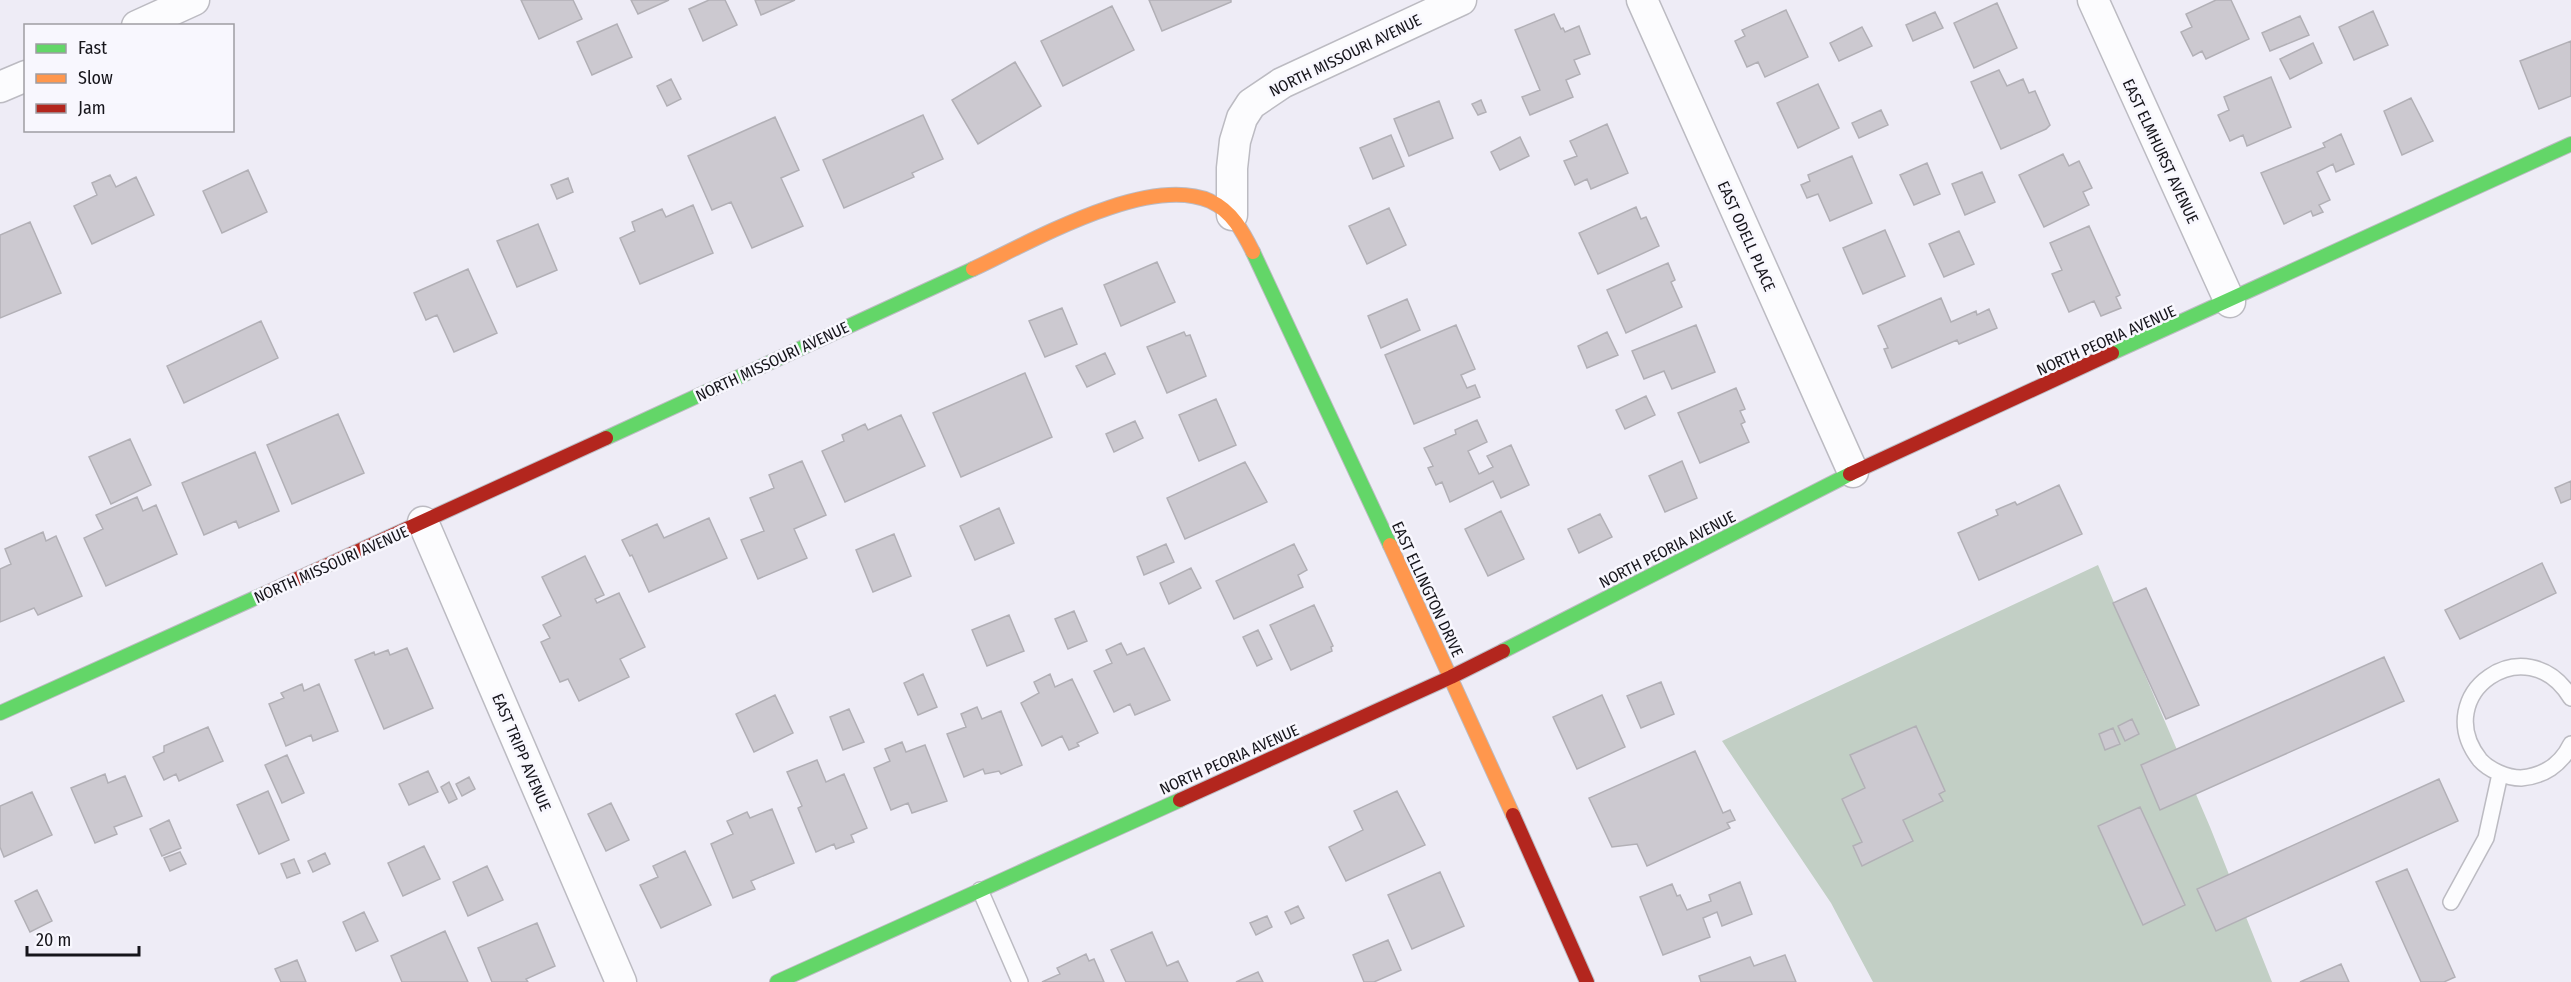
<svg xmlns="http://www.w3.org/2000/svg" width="2571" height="982" font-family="'Fira Sans Condensed',sans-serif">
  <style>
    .forest { fill: #c2cfc5 }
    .building { fill: #ccc9d0; stroke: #b2b0b6; stroke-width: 1.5 }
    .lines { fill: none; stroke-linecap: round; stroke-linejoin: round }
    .lane-casing { stroke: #bcbbc2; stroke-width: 18 }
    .street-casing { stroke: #bcbbc2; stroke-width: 33 }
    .fast-casing { stroke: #bcbbc2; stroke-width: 16 }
    .slow-casing { stroke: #bcbbc2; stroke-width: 16 }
    .jam-casing { stroke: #bcbbc2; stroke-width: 16 }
    .lane { stroke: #fcfcfe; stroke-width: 15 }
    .street { stroke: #fcfcfe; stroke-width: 30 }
    .fast { stroke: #63d668; stroke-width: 14 }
    .slow { stroke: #ff974d; stroke-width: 14 }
    .jam { stroke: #b3261e; stroke-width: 14 }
    .labels { text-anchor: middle; stroke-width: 5; stroke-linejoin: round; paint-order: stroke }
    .street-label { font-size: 16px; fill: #16151b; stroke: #f8f7fe }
  </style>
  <rect width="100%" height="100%" fill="#eeecf6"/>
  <path class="forest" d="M2098,565L2210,827L2272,982H1873L1831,903L1722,741Z"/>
  <path class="building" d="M521,0H573L582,19L539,39Z
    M631,0H669L638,14Z
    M709,0H725L737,25L703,41L689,9Z
    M755,0H795L761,15Z
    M1149,0H1231V2L1162,31Z
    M2216,0H2231L2249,39L2206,59L2202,51L2193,56L2181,32L2192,27L2186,14Z
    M1997,3L2017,48L1974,68L1954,23Z
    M1112,6L1134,50L1063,86L1041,41Z
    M1786,10L1808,57L1765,77L1758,62L1747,67L1735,41L1745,36L1742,30Z
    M2373,11L2388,45L2354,60L2339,27Z
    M1935,12L1943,28L1913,41L1906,25Z
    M1554,14L1561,29L1563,28L1565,32L1579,26L1590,54L1574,60L1580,74L1566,80L1573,97L1530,115L1522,97L1540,90L1515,30Z
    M2300,16L2309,35L2270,51L2262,33Z
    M617,24L632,57L592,75L577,42Z
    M1862,27L1872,46L1839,61L1830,43Z
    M2571,41V96L2539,109L2520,61Z
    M2313,43L2322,63L2290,79L2280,59Z
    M1015,62L1041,106L978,144L952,100Z
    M1999,70L2007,86L2023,79L2029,93L2035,91L2050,125L2046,129L2001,149L1971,82Z
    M2271,77L2291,127L2247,146L2243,135L2230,141L2218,115L2229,110L2224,97Z
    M671,79L681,99L667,106L657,86Z
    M1818,84L1839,128L1798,148L1777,103Z
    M2411,98L2433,141L2402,155L2384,111Z
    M1481,100L1486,112L1478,115L1472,104Z
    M1439,101L1453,138L1409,156L1394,119Z
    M1881,110L1888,125L1859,138L1852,123Z
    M923,115L943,159L912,173L914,177L844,208L823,160Z
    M775,117L799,170L781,178L803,226L752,248L731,202L712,210L688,156Z
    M1607,124L1628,173L1591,189L1587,179L1575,185L1564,161L1577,156L1570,141Z
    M2341,134L2354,164L2336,172L2333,164L2317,172L2330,200L2319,205L2323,212L2313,216L2311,211L2284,224L2261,173L2325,147L2323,143Z
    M1391,135L1404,166L1373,179L1360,148Z
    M1520,137L1529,156L1500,170L1491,152Z
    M2063,154L2069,166L2079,161L2092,188L2083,192L2089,205L2044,227L2019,175Z
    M1852,156L1872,203L1830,221L1818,194L1807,198L1801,185L1810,181L1808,175Z
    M1927,163L1940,194L1914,205L1900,175Z
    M248,170L267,212L222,233L203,191Z
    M1982,172L1995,202L1965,215L1952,184Z
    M110,175L116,187L136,177L154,215L92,244L74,206L97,195L92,183Z
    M568,178L573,192L557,199L551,185Z
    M693,205L713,253L640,284L620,238L635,231L632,222L662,209L666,217Z
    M1636,207L1641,219L1646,217L1659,246L1598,274L1579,233Z
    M1389,208L1406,245L1367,264L1349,226Z
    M30,222L61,293L0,318V235Z
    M538,224L557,270L517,287L497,241Z
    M2089,226L2120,295L2116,297L2121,308L2101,316L2094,301L2069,312L2052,274L2062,270L2050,243Z
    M1885,230L1905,276L1863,294L1843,248Z
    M1959,231L1974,264L1944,277L1929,244Z
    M1157,262L1175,302L1121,326L1104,285Z
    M1668,263L1675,280L1671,282L1682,307L1626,333L1607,290Z
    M468,269L497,333L454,352L437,315L426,320L414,293Z
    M1941,298L1951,322L1976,311L1977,315L1989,309L1997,328L1959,344L1957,340L1892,368L1884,349L1888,348L1878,326Z
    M1407,299L1420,330L1381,348L1368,316Z
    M1062,308L1077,344L1045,357L1029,321Z
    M261,321L278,358L184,403L167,366Z
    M1456,325L1475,369L1461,375L1467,388L1475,385L1480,397L1414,424L1385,355Z
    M1696,325L1715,372L1672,389L1664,371L1644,379L1632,351Z
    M1184,332L1186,336L1190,335L1206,376L1167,393L1147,347Z
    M1607,332L1618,355L1587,368L1578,346Z
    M1105,353L1115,374L1087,387L1076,366Z
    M1025,373L1052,437L961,477L933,413Z
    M1736,388L1745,409L1740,411L1745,422L1741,424L1749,442L1700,463L1678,413Z
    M1646,396L1655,415L1625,429L1616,410Z
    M1216,399L1236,445L1199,461L1179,415Z
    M338,414L364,473L292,504L267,445Z
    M901,415L925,466L845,502L822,451L844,441L842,435L865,424L868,430Z
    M1477,420L1487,442L1468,451L1479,474L1493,467L1487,456L1511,445L1529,485L1501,498L1493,481L1450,502L1442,482L1436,485L1428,468L1433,466L1424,448L1456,434L1455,430Z
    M1135,421L1143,438L1114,452L1106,434Z
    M130,439L151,485L111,504L89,457Z
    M255,452L279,511L239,528L236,521L204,535L182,483Z
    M802,461L826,515L794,529L807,558L758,579L741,540L764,531L750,498L774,488L769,475Z
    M1682,461L1697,498L1665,512L1649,476Z
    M1245,462L1267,502L1185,539L1167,498Z
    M2571,481V499L2561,503L2555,488Z
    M2059,485L2082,534L1979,580L1958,533L1998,515L1996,510L2015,502L2017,505Z
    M137,497L143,511L156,505L177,554L106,586L84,538L103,529L96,515Z
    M999,508L1014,543L975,560L960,526Z
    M1501,511L1524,559L1488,576L1465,529Z
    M1600,514L1612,537L1579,553L1568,529Z
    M709,518L727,558L649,592L632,555L630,556L622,540L657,524L664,538Z
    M43,532L46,541L56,536L82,596L38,615L34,608L0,622V569L11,564L5,549Z
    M894,534L911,576L873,592L856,550Z
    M1166,544L1174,562L1144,575L1137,557Z
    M1294,544L1307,570L1298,575L1303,587L1234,619L1216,581Z
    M585,556L604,595L595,599L597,603L619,593L645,647L620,659L629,677L579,701L568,679L560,682L541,642L550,638L543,625L561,616L542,577Z
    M2542,563L2556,593L2460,639L2445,610Z
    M1191,568L1201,588L1169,604L1160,583Z
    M2146,588L2199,705L2166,719L2113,603Z
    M1314,605L1333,646L1331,647L1332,651L1291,670L1270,625Z
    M1074,611L1087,641L1068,649L1055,619Z
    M1009,615L1024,651L987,666L972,630Z
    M1258,630L1272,659L1257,666L1243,637Z
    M1121,643L1127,655L1144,648L1170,700L1135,715L1130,704L1114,712L1094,671L1112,663L1106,650Z
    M407,648L433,708L384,729L355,660L374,652L375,655L388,650L390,655Z
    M2384,657L2404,701L2160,810L2141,765Z
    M923,674L937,707L918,715L904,683Z
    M1050,674L1055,687L1072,679L1098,733L1077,743L1079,746L1069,750L1062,736L1042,746L1021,703L1039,693L1034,682Z
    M1661,682L1674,714L1641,728L1627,696Z
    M302,684L304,691L319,684L338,731L313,741L311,735L286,746L269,704L284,698L281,693Z
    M775,695L793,733L754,752L736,714Z
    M1602,695L1625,747L1577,769L1553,717Z
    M977,707L982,719L1001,711L1022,765L1001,774L999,771L985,774L983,769L964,777L947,734L966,727L961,714Z
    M849,709L864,742L843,750L830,717Z
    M2132,719L2139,734L2125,741L2118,726Z
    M1916,726L1945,791L1939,794L1943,801L1903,820L1913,841L1862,866L1853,846L1862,842L1842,799L1865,788L1850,755Z
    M208,727L223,761L179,781L176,774L164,780L153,757L164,752V746Z
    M2113,728L2120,744L2105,750L2099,734Z
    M902,742L906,752L925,745L947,801L912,813L908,803L891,810L874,768L890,761L885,749Z
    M1695,751L1723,813L1730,810L1735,820L1727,823L1730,828L1647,866L1637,844L1612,847L1589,798Z
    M287,755L304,793L282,803L265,765Z
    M817,760L826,782L844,774L867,828L851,835L854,842L836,849L834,844L816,852L798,808L802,806L787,772Z
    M428,771L438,792L409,805L399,784Z
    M105,774L108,783L125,776L142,816L114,827L117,834L95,843L71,788Z
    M469,777L475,789L462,796L456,784Z
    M2439,779L2458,821L2216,931L2197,889Z
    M449,782L457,799L449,803L441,787Z
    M268,791L289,840L259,854L237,805Z
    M1397,791L1425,845L1346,881L1329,847L1363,830L1354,811Z
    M32,792L52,835L4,857L0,847V806Z
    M611,803L629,840L606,851L588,814Z
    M2140,807L2185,905L2143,925L2098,826Z
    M772,809L794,863L751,881L755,889L733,898L711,844L733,834L727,821L747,812L750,818Z
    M169,820L181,848L162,856L150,829Z
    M424,846L440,879L403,896L388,863Z
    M685,851L711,905L661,928L640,885L658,877L653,866Z
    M180,852L186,864L170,871L164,858Z
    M325,853L330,864L313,872L308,861Z
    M294,859L300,873L287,878L281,864Z
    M487,866L503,900L468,916L453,882Z
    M2407,869L2455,977L2444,982H2421L2376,882Z
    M1440,872L1464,926L1412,949L1388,895Z
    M1740,882L1752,914L1722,926L1717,912L1703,918L1710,937L1663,955L1640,897L1672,884L1677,896L1680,895L1687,910L1711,901L1709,895Z
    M37,890L52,921L30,932L15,901Z
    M1298,906L1304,918L1291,924L1285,912Z
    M364,912L378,941L356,951L343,922Z
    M1267,916L1272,927L1256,935L1250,923Z
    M537,923L555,966L526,979L528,982H492L478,948Z
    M445,931L468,982H402L391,956Z
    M1152,932L1167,966L1178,961L1188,982H1126L1111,950Z
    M1388,940L1401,970L1374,982H1364L1353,955Z
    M1086,954L1089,961L1094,959L1104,982H1042L1060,974L1057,968Z
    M1785,955L1796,982H1701L1699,976L1750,957L1754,966Z
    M297,960L306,982H281L275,969Z
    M2341,964L2349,982H2300Z
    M1258,972L1263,982H1236Z"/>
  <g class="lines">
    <g class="lane-casing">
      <path id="lane" d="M2571,698C2527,625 2428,694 2480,760C2489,770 2507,778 2521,778C2543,776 2561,765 2571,744
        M980,890L1020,982
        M2451,902L2486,838L2500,774"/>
    </g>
    <g class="street-casing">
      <path id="street" d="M1642,0L1853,472
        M2093,0L2230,302
        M137,26L194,0
        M0,87L26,76
        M1232,215V168L1235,141L1242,118L1251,104L1282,83L1461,0
        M423,522L621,982"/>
    </g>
    <g class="fast-casing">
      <path id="fast" d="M1253,252L1390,545
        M2112,353L2571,144
        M606,438L973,269
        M1503,651L1850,474
        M0,713L264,594
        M777,982L1180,800"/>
    </g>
    <g class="slow-casing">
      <path id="slow" d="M973,269C1031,242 1147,174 1210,201C1232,211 1243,232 1253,252
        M1390,545L1513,815"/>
    </g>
    <g class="jam-casing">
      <path id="jam" d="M1850,474L2112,353
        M264,594L606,438
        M1180,800L1451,677L1503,651
        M1513,815L1587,982"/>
    </g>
    <use href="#lane" class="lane"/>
    <use href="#street" class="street"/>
    <use href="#fast" class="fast"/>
    <use href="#slow" class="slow"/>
    <use href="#jam" class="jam"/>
  </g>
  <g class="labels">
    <g class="street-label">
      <text transform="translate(1345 55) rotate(-26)" y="6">NORTH MISSOURI AVENUE</text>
      <text transform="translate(2161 151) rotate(65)" y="6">EAST ELMHURST AVENUE</text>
      <text transform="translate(1747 236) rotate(66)" y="6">EAST ODELL PLACE</text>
      <text transform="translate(2106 340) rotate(-24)" y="6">NORTH PEORIA AVENUE</text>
      <text transform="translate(772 361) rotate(-25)" y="6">NORTH MISSOURI AVENUE</text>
      <text transform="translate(1667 549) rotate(-27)" y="6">NORTH PEORIA AVENUE</text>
      <text transform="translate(331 564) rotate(-24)" y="6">NORTH MISSOURI AVENUE</text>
      <text transform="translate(1428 589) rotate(65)" y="6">EAST ELLINGTON DRIVE</text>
      <text transform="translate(522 752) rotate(67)" y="6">EAST TRIPP AVENUE</text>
      <text transform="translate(1229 759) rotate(-24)" y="6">NORTH PEORIA AVENUE</text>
    </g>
  </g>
  <rect x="24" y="24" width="210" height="108" fill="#f8f7fe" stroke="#9e9da3" stroke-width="1.5"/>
  <rect x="36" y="44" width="30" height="9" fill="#63d668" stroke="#9e9da3" stroke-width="1.5"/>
  <text x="78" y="54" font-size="18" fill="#16151b">Fast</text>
  <rect x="36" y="74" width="30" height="9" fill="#ff974d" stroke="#9e9da3" stroke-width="1.5"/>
  <text x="78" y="84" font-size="18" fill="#16151b">Slow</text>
  <rect x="36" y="104" width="30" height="9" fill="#b3261e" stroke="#9e9da3" stroke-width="1.5"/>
  <text x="78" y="114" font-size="18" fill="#16151b">Jam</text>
  <path d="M27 946v9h112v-9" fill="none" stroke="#16151b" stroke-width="3"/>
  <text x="36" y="946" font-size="18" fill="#16151b" stroke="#f8f7fe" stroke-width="4.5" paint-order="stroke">20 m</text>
</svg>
